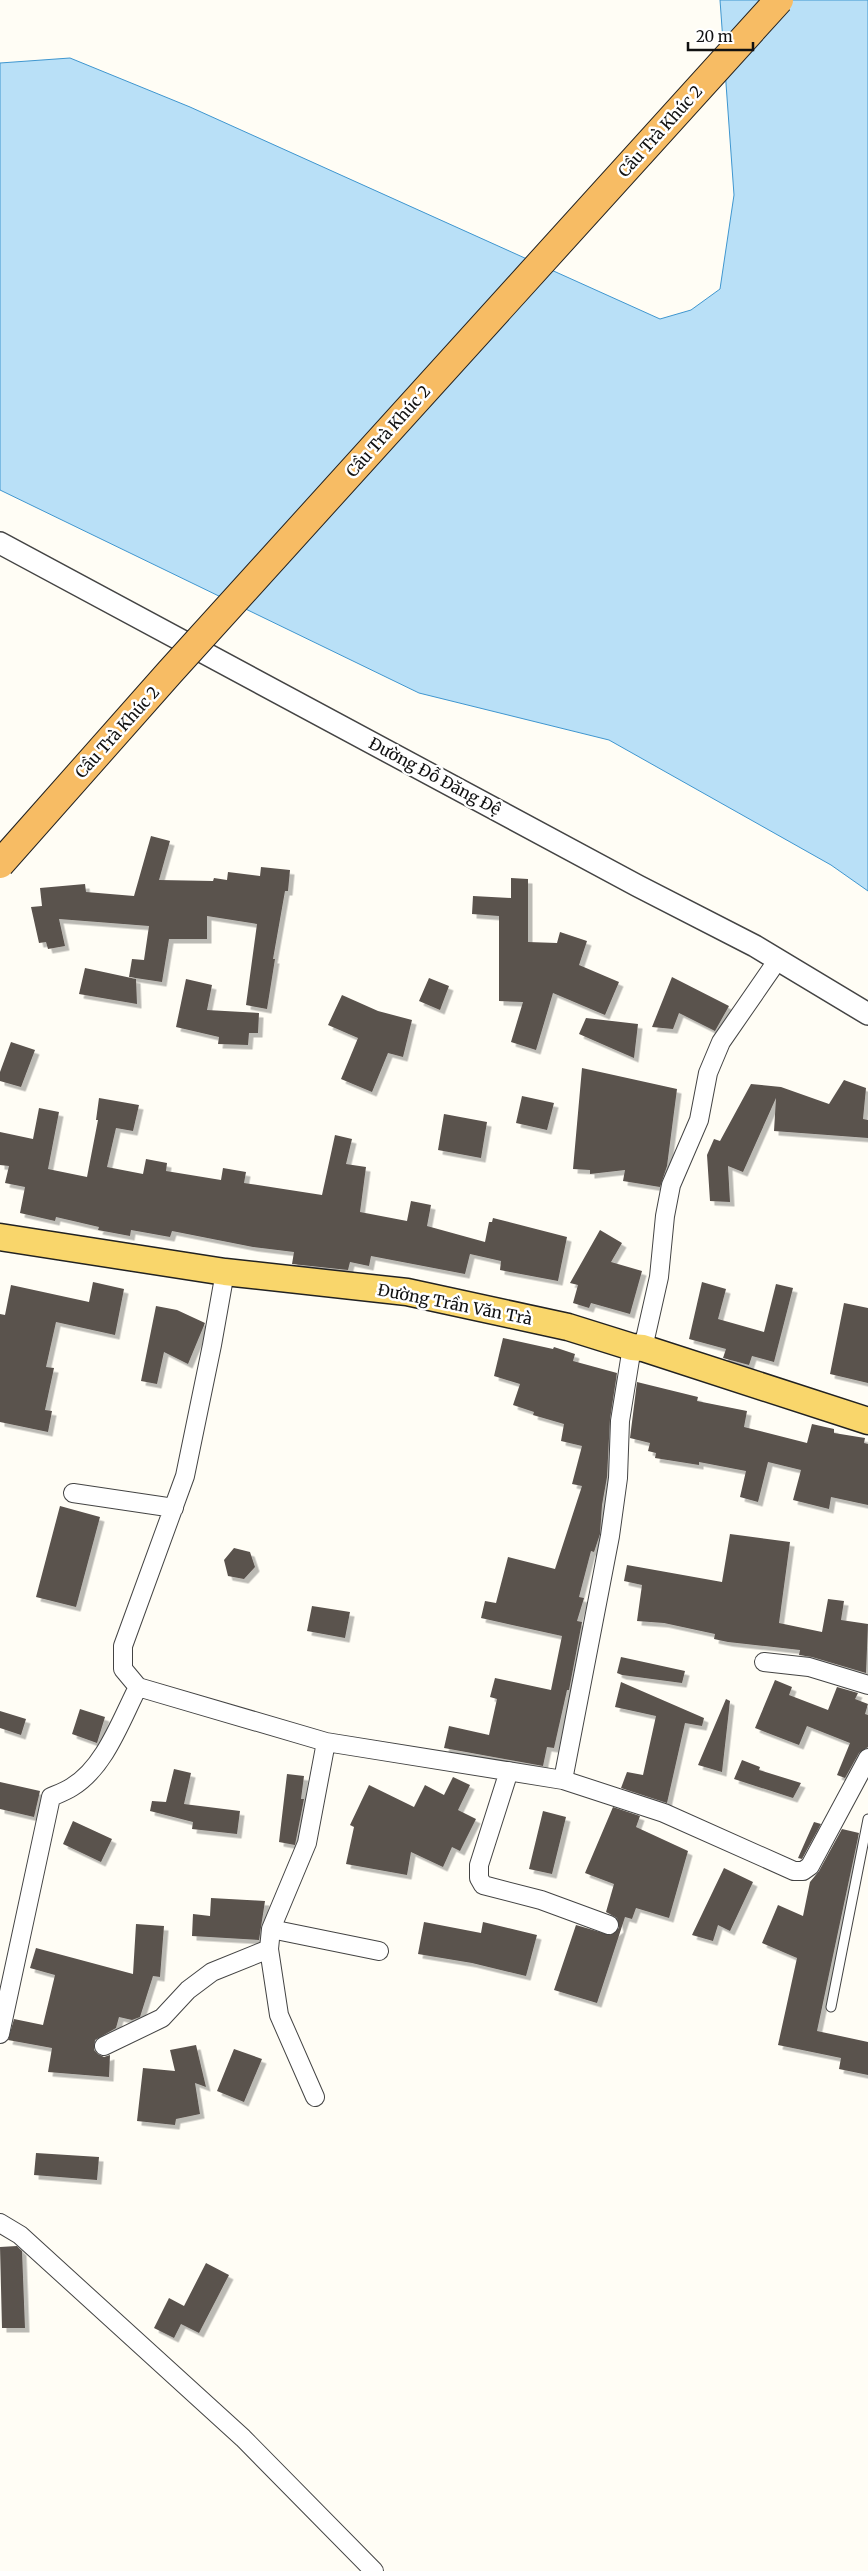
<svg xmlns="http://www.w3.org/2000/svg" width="868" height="2571" font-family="Merriweather,serif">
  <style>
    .water { fill: #b9e0f7; stroke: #3f96cf }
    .building { fill: #5a524d; filter: url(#shadow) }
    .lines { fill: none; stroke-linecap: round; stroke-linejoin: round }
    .service-casing { stroke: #444; stroke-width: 11 }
    .minor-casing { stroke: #444; stroke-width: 20 }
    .tertiary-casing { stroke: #444; stroke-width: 24 }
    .primary-casing { stroke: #222; stroke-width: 29 }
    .service { stroke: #fff; stroke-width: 9 }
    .minor { stroke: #fff; stroke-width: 18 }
    .tertiary { stroke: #fff; stroke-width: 21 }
    .primary { stroke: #f9d66b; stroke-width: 26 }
    .trunk-bridge-casing { stroke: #222; stroke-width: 30; stroke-linecap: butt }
    .trunk-bridge { stroke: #f7bc64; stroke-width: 28 }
    .labels { text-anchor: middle; stroke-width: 5; stroke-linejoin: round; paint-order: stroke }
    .street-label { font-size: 16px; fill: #111; stroke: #fff }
  </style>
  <defs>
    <filter id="shadow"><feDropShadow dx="4.5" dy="4.5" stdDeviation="0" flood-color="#0004"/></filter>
  </defs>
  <rect width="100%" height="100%" fill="#fffdf5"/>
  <path class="water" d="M720,0H868V891L831,865L609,740L419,693L0,490V63L70,58L190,107L660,319L691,310L720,289L734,195Z"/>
  <path class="building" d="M151,836L170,841L159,880L213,881L214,878L227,880L228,872L260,876L261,867L290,870L288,891H285L273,959H275L267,1009L246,1005L257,924L207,916V939H169L162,982L129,977L132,959L144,960L149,926L59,919L65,946L48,949L46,942L39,943L31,907L42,906L40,888L85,884L86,892L134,896Z
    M511,878L528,879V942L557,943L560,932L587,941L579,965L619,982L605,1015L553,993L536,1050L511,1042L523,1002L499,1001V916L472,914L473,896L511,898Z
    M85,968L136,979L137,1004L79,994Z
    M672,977L729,1006L715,1031L679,1013L673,1029L652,1027Z
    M429,978L449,986L440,1010L419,1001Z
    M186,979L212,985L207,1010L259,1013L258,1033H249L248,1045L218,1044L219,1037L176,1027Z
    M342,995L378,1011L412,1020L403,1057L388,1053L372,1092L341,1079L358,1038L328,1025Z
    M586,1018L638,1024L634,1058L579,1034Z
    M11,1042L35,1050L21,1087L0,1081V1072Z
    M582,1068L677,1089L667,1166L660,1187L623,1181L625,1170L590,1174V1170L573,1169Z
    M844,1080L866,1088L863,1119L868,1120V1138L774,1131L776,1098L743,1172L728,1166L730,1202L710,1201L707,1155L714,1139L720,1141L751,1084L781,1087L829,1104Z
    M522,1096L554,1103L547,1130L516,1123Z
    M99,1098L139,1105L133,1131L116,1128L107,1167L143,1174L146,1159L167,1163L166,1171L221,1180L223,1168L246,1172L244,1183L322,1195L335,1135L352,1139L346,1164L366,1167L360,1212L407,1221L411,1201L431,1205L427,1226L485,1242L489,1222H492L493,1218L567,1237L558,1281L500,1270L501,1261L470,1254L465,1274L371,1256L369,1266L350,1262L348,1270L292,1264L294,1252L253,1247L172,1231L170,1237L131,1230L130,1236L98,1230L99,1227L56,1217L55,1221L20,1213L25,1187L5,1183L9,1166L0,1165V1132L33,1139L39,1108L59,1112L48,1169L87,1177L98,1120H96Z
    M444,1114L487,1122L481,1158L438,1150Z
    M600,1230L622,1243L611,1262L642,1271L630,1314L591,1303L589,1308L573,1303L578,1285L570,1283Z
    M93,1282L124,1289L115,1335L56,1322L46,1367L54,1368L45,1410L52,1411L48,1432L0,1422V1314L5,1315L11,1285L89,1302Z
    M702,1282L726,1289L718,1319L764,1332L776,1284L793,1288L774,1362L752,1356L749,1365L723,1358L726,1349L689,1339Z
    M844,1303L868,1308V1383L830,1374Z
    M156,1306L177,1310L205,1323L188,1364L164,1352L157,1384L141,1381Z
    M503,1338L553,1349L554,1347L575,1354L573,1361L617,1373L610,1419L607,1477L602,1505L600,1534L594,1552L591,1551L579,1597L584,1598L577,1621L582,1622L569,1690H567L554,1748L547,1747L543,1766L444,1748L449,1726L489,1735L497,1699L490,1697L495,1678L551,1690L562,1636L481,1618L485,1601L496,1603L508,1557L555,1569L582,1486L572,1484L582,1446L561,1441L564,1424L533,1415L534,1412L513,1405L520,1384L494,1376Z
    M637,1382L698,1397L697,1401L747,1411L744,1427L807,1443L812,1424L834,1429V1433L865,1438L864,1443L868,1444V1505L831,1497L829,1509L793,1500L801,1470L768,1462L758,1502L740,1497L746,1471L699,1462V1465L655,1458L656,1453L648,1451L650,1443L630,1438Z
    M60,1506L100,1517L76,1607L36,1597Z
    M730,1534L790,1542L779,1623L822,1632L828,1599L844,1601L841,1620L868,1624L866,1673L812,1657L799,1655L800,1650L728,1642L714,1639L715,1634L664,1623L637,1621L642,1585L624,1581L627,1565L722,1582Z
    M234,1548L250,1552L255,1567L244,1579L228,1576L224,1560Z
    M312,1606L350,1612L345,1638L307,1631Z
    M621,1657L685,1671L682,1683L622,1675L617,1673Z
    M775,1680L792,1687L789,1695L828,1710L837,1687L858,1693L855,1699L868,1704L865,1714L868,1715V1747L859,1753L845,1778L837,1775L850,1743L807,1726L799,1745L755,1728Z
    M621,1682L704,1718L702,1726L685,1723L667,1803L621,1788L627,1772L643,1775L656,1716L615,1707Z
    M726,1699L730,1701L722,1772L698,1765Z
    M80,1709L105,1717L97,1743L72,1734Z
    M0,1711L26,1719L21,1735L0,1728Z
    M742,1760L760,1767L759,1770L801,1783L793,1798L734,1779Z
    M174,1769L191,1773L184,1804L240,1811L237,1834L192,1829L193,1822L150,1811L152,1801L166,1802Z
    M287,1774L304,1776L301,1799H304L295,1845L279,1842Z
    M453,1777L470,1785L458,1810L476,1819L460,1851L452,1847L443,1867L411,1852L407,1875L346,1864L354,1827L350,1825L369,1785L414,1807L425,1785L444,1795Z
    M0,1782L40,1791L34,1817L0,1809Z
    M613,1807L640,1816L636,1827L688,1851L669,1918L636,1908L632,1919L625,1917L597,2003L554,1990L576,1925L610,1935L619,1928L617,1918L606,1912L614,1884L585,1873Z
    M543,1811L566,1817L552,1874L529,1869Z
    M73,1821L112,1839L101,1862L63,1844Z
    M814,1822L821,1824L802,1859L798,1858Z
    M842,1829L859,1833L817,2031L868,2042V2075L839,2069L841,2058L778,2045L797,1958L762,1943L778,1905L803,1916L810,1882L819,1871Z
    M724,1868L753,1882L730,1931L718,1925L713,1941L692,1935Z
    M211,1898L265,1901L259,1940L192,1936L193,1914L210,1916Z
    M424,1922L481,1933L483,1922L537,1935L526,1976L472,1963L418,1954Z
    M136,1924L164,1926L160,1977L153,1976L140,2017L132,2020L119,2017L116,2028L95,2040L94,2050L98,2054L104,2057L110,2055L109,2077L48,2072L52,2048L8,2040L14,2019L43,2025L55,1975L30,1968L36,1948L133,1974Z
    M196,2045L206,2087L195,2083L200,2114L176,2119L175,2125L137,2121L143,2068L175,2071L170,2050Z
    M234,2049L262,2059L244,2102L217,2091Z
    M36,2153L99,2157L97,2180L34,2175Z
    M17,2246L22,2251L25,2328H2L0,2247Z
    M206,2263L229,2275L199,2333L181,2324L174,2338L154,2328L169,2298L184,2306Z"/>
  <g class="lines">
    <g class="service-casing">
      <path id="service" d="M831,2007L868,1819"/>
    </g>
    <g class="minor-casing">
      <path id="minor" d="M225,1272L212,1345L185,1476L123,1646V1669L138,1687L326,1742L563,1780L664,1813L794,1871H803L810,1866L868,1758
        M643,1348L659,1277L665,1216L671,1185L699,1120L708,1073L721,1042L777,961
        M73,1493L174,1508
        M764,1662L809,1667L868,1685
        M509,1771L479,1865V1878L483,1885L541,1900L609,1925
        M563,1780L610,1536L618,1478L620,1421L632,1347
        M271,1929L379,1951
        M0,2034L51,1797C58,1794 66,1791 72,1787C105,1767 121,1720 138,1687
        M104,2046L162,2018L188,1990L212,1972L269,1949
        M315,2097L279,2015L269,1949L271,1929L307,1843L326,1742
        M0,2223L20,2235L243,2438L374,2571"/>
    </g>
    <g class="tertiary-casing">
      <path id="tertiary" d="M0,543L638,886L755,946L868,1014"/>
    </g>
    <g class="primary-casing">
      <path id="primary" d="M0,1237L225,1272L407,1292L568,1327L632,1347L643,1348L868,1421"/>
    </g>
    <use href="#service" class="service"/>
    <use href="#minor" class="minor"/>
    <use href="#tertiary" class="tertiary"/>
    <use href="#primary" class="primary"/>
    <g class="trunk-bridge-casing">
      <path id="trunk-bridge" d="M0,864L170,672L779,0"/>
    </g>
    <use href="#trunk-bridge" class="trunk-bridge"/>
  </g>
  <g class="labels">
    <g class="street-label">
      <text transform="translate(660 131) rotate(-48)" y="6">Cầu Trà Khúc 2</text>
      <text transform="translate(388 431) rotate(-48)" y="6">Cầu Trà Khúc 2</text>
      <text transform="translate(117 732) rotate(-48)" y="6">Cầu Trà Khúc 2</text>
      <text transform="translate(435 776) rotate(28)" y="6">Đường Đỗ Đăng Đệ</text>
      <text transform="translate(455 1304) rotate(11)" y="6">Đường Trần Văn Trà</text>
    </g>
  </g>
  <path d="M688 42v8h65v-8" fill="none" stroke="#111111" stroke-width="2.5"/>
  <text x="696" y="42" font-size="15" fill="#111111" stroke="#ffffff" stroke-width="4" paint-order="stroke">20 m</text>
</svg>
